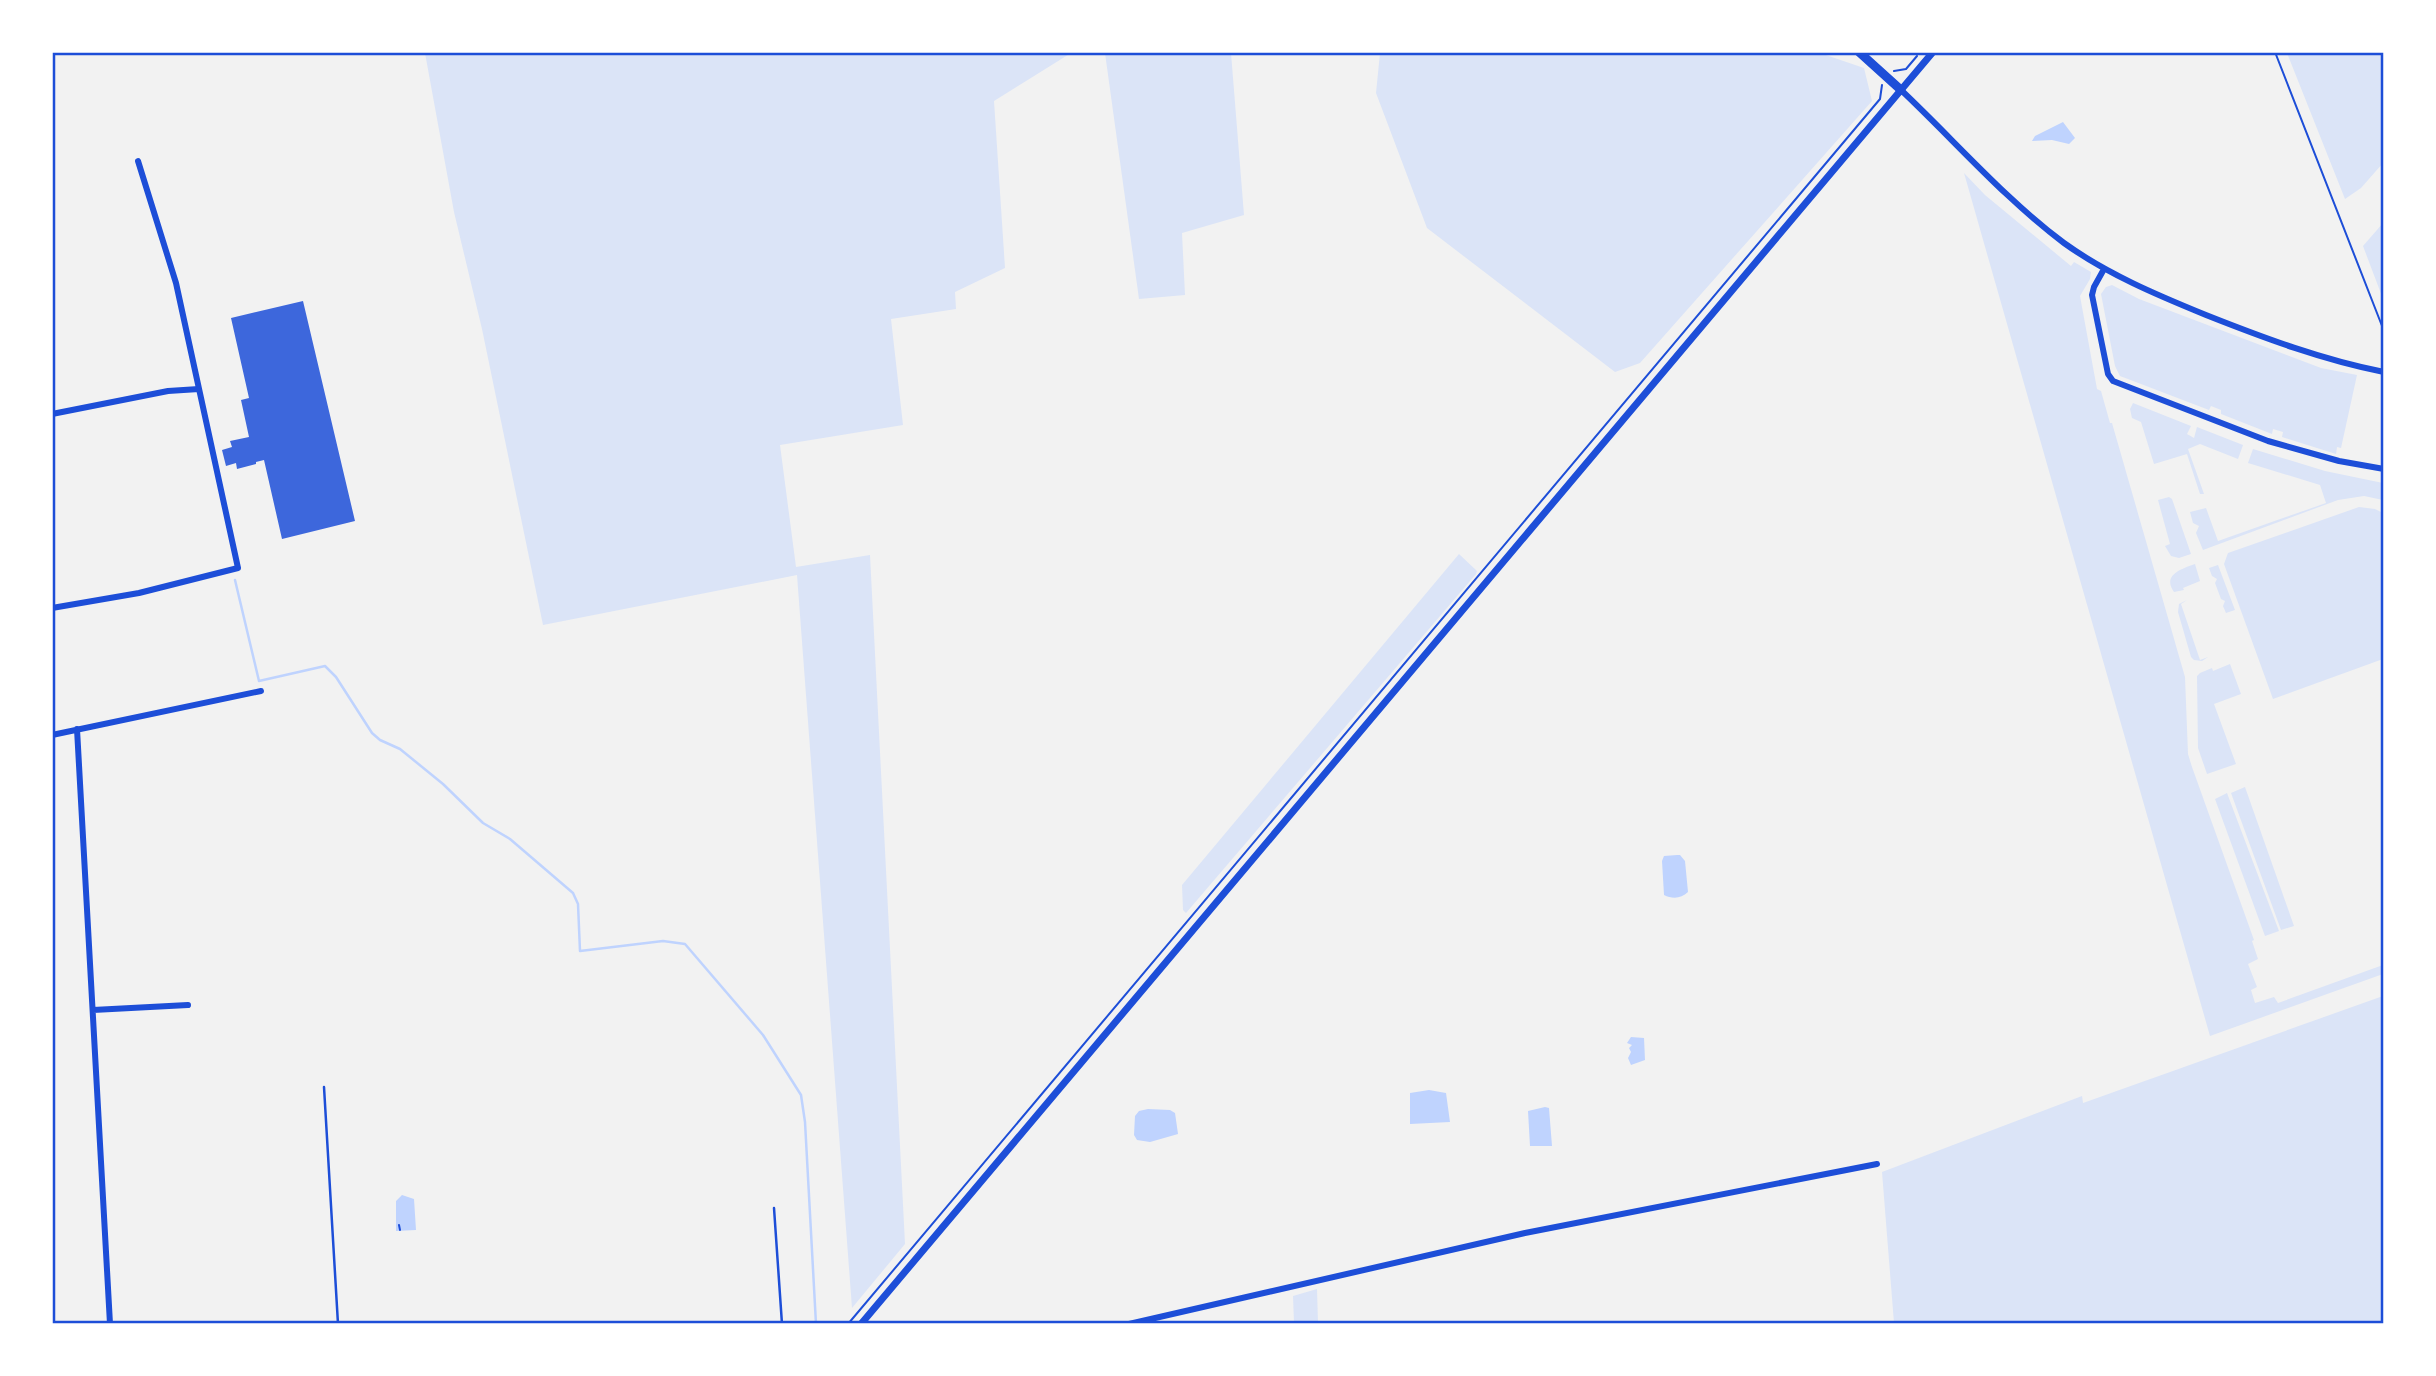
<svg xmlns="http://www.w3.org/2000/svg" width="2436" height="1376" font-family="Georgia,serif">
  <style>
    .green { fill: #dbe4f7 }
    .water { fill: #bfd3fe }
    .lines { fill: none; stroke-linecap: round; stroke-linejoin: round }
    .stream { stroke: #bfd3fe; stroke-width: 2.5 }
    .building { fill: #3d67dc }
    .path { stroke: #1d4ed8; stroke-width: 2 }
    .service { stroke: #1d4ed8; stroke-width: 2.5 }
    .minor { stroke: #1d4ed8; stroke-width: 6 }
    .tertiary { stroke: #1d4ed8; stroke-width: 7 }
    .primary { stroke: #1d4ed8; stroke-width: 9 }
    .neatline { fill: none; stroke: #1d4ed8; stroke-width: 2.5 }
  </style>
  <rect width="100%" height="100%" fill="#f2f2f2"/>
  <path class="green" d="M1817,52L1864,68L1872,101L1640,363L1615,372L1427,228L1376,93L1380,53Z
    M425,53H1071L994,101L1005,268L955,292L956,309L891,319L903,425L780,445L796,567L870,555L905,1244L852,1308L797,575L543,625L482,329L454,212Z
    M1105,53H1231L1244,215L1182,233L1185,295L1139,299Z
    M2287,53H2383V163L2361,188L2345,199Z
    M1964,173L1985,195L2071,266L2074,262L2091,272L2090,279L2080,296L2097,389L2101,391L2110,423H2112L2185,677L2188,754L2192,767L2254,940L2252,941L2258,959L2248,964L2257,987L2251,990L2255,1003L2274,997L2278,1003L2383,965V974L2210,1036Z
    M2383,223V299L2363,246Z
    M2112,285L2139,299L2321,368L2357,375L2341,448L2337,447L2336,454L2282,437L2283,432L2273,429L2272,434L2221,414V410L2211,406L2209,410L2120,376L2115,366L2101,294L2106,287Z
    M2133,403L2191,426L2187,434L2194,438L2197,427L2243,445L2238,459L2200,444L2188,449L2204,494H2200L2187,454L2154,464L2141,422L2132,418L2130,409Z
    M2253,449L2325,471L2383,483V500L2364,496L2338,500L2203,550L2196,533L2199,526L2193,523L2190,512L2206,508L2218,541L2326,503L2320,485L2248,463Z
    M2169,497L2172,499L2191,554L2179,558L2171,556L2165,546L2170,544L2158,500Z
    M2359,507L2375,509L2383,513V659L2273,699L2224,564L2228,553Z
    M1459,554L1477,571L1476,574L1186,913L1183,910L1182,885Z
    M2195,564L2200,581L2183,588L2184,590L2174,592C2162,575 2181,569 2195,564Z
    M2218,565L2235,610L2226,613L2223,606L2225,601L2221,599L2215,583L2217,579L2212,576L2209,568Z
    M2187,600L2181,604L2200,660L2208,657L2202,661L2194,660L2191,657L2178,612L2179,604Z
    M2230,664L2241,694L2214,704L2236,764L2207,774L2198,748L2197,676L2200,673L2212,668L2213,671Z
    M2245,787L2294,926L2281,930L2231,793Z
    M2227,793L2279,931L2265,936L2215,799Z
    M2383,996V1323H1894L1882,1172L2082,1096L2083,1103Z
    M1317,1289L1318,1323H1294L1293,1296Z"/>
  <path class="water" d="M2063,122L2075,138L2069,144L2052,140L2032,141L2035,136Z
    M1677,855H1680L1685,861L1688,892C1681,899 1672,899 1664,895L1662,861L1664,856Z
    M1631,1037L1644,1038L1645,1060L1631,1065L1628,1058L1631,1052L1629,1048L1632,1045L1627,1043Z
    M1429,1090L1446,1093L1450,1122L1410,1124V1093Z
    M1545,1107L1549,1108L1552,1146H1530L1528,1111Z
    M1148,1109L1170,1110L1175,1113L1178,1134L1150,1142L1137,1140L1134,1135L1135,1116L1139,1111Z
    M402,1195L414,1199L416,1230L396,1231V1201Z"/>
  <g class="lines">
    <path class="stream" d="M235,580L259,681L325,666L336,677L372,733L380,740L400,749L443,784L483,823L510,839L573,893L578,904L580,951L663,941L685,944L763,1035L801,1095L805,1122L816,1324"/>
  </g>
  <path class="building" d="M303,301L355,521L282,539L264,460L256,462V464L237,469L236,463L226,466L222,450L232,447L230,441L249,437L241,400L249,398L231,318Z"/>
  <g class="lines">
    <path class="path" d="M2275,52L2384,331
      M1894,71L1906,69L1917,56
      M399,1225L400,1230
      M848,1324L1880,99L1882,85"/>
    <path class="service" d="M324,1087L338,1324
      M774,1208L782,1324"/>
    <path class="minor" d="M1901,90C1955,141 2004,198 2064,243C2107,274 2157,295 2206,315C2264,338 2323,360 2384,372
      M2104,269L2094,287L2092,295L2108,374L2113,381L2268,441L2339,461L2384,469
      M52,414L168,391L199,389
      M52,608L139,593L238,568L176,283L138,161
      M77,729L110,1324
      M52,735L261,691
      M93,1010L188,1005
      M1129,1324L1525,1233L1877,1164"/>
    <path class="tertiary" d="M861,1324L1933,52"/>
    <path class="primary" d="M1859,52L1901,90"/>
  </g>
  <rect width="2436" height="1376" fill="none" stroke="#ffffff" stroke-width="108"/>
  <rect x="54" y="54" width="2328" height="1268" class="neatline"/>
</svg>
